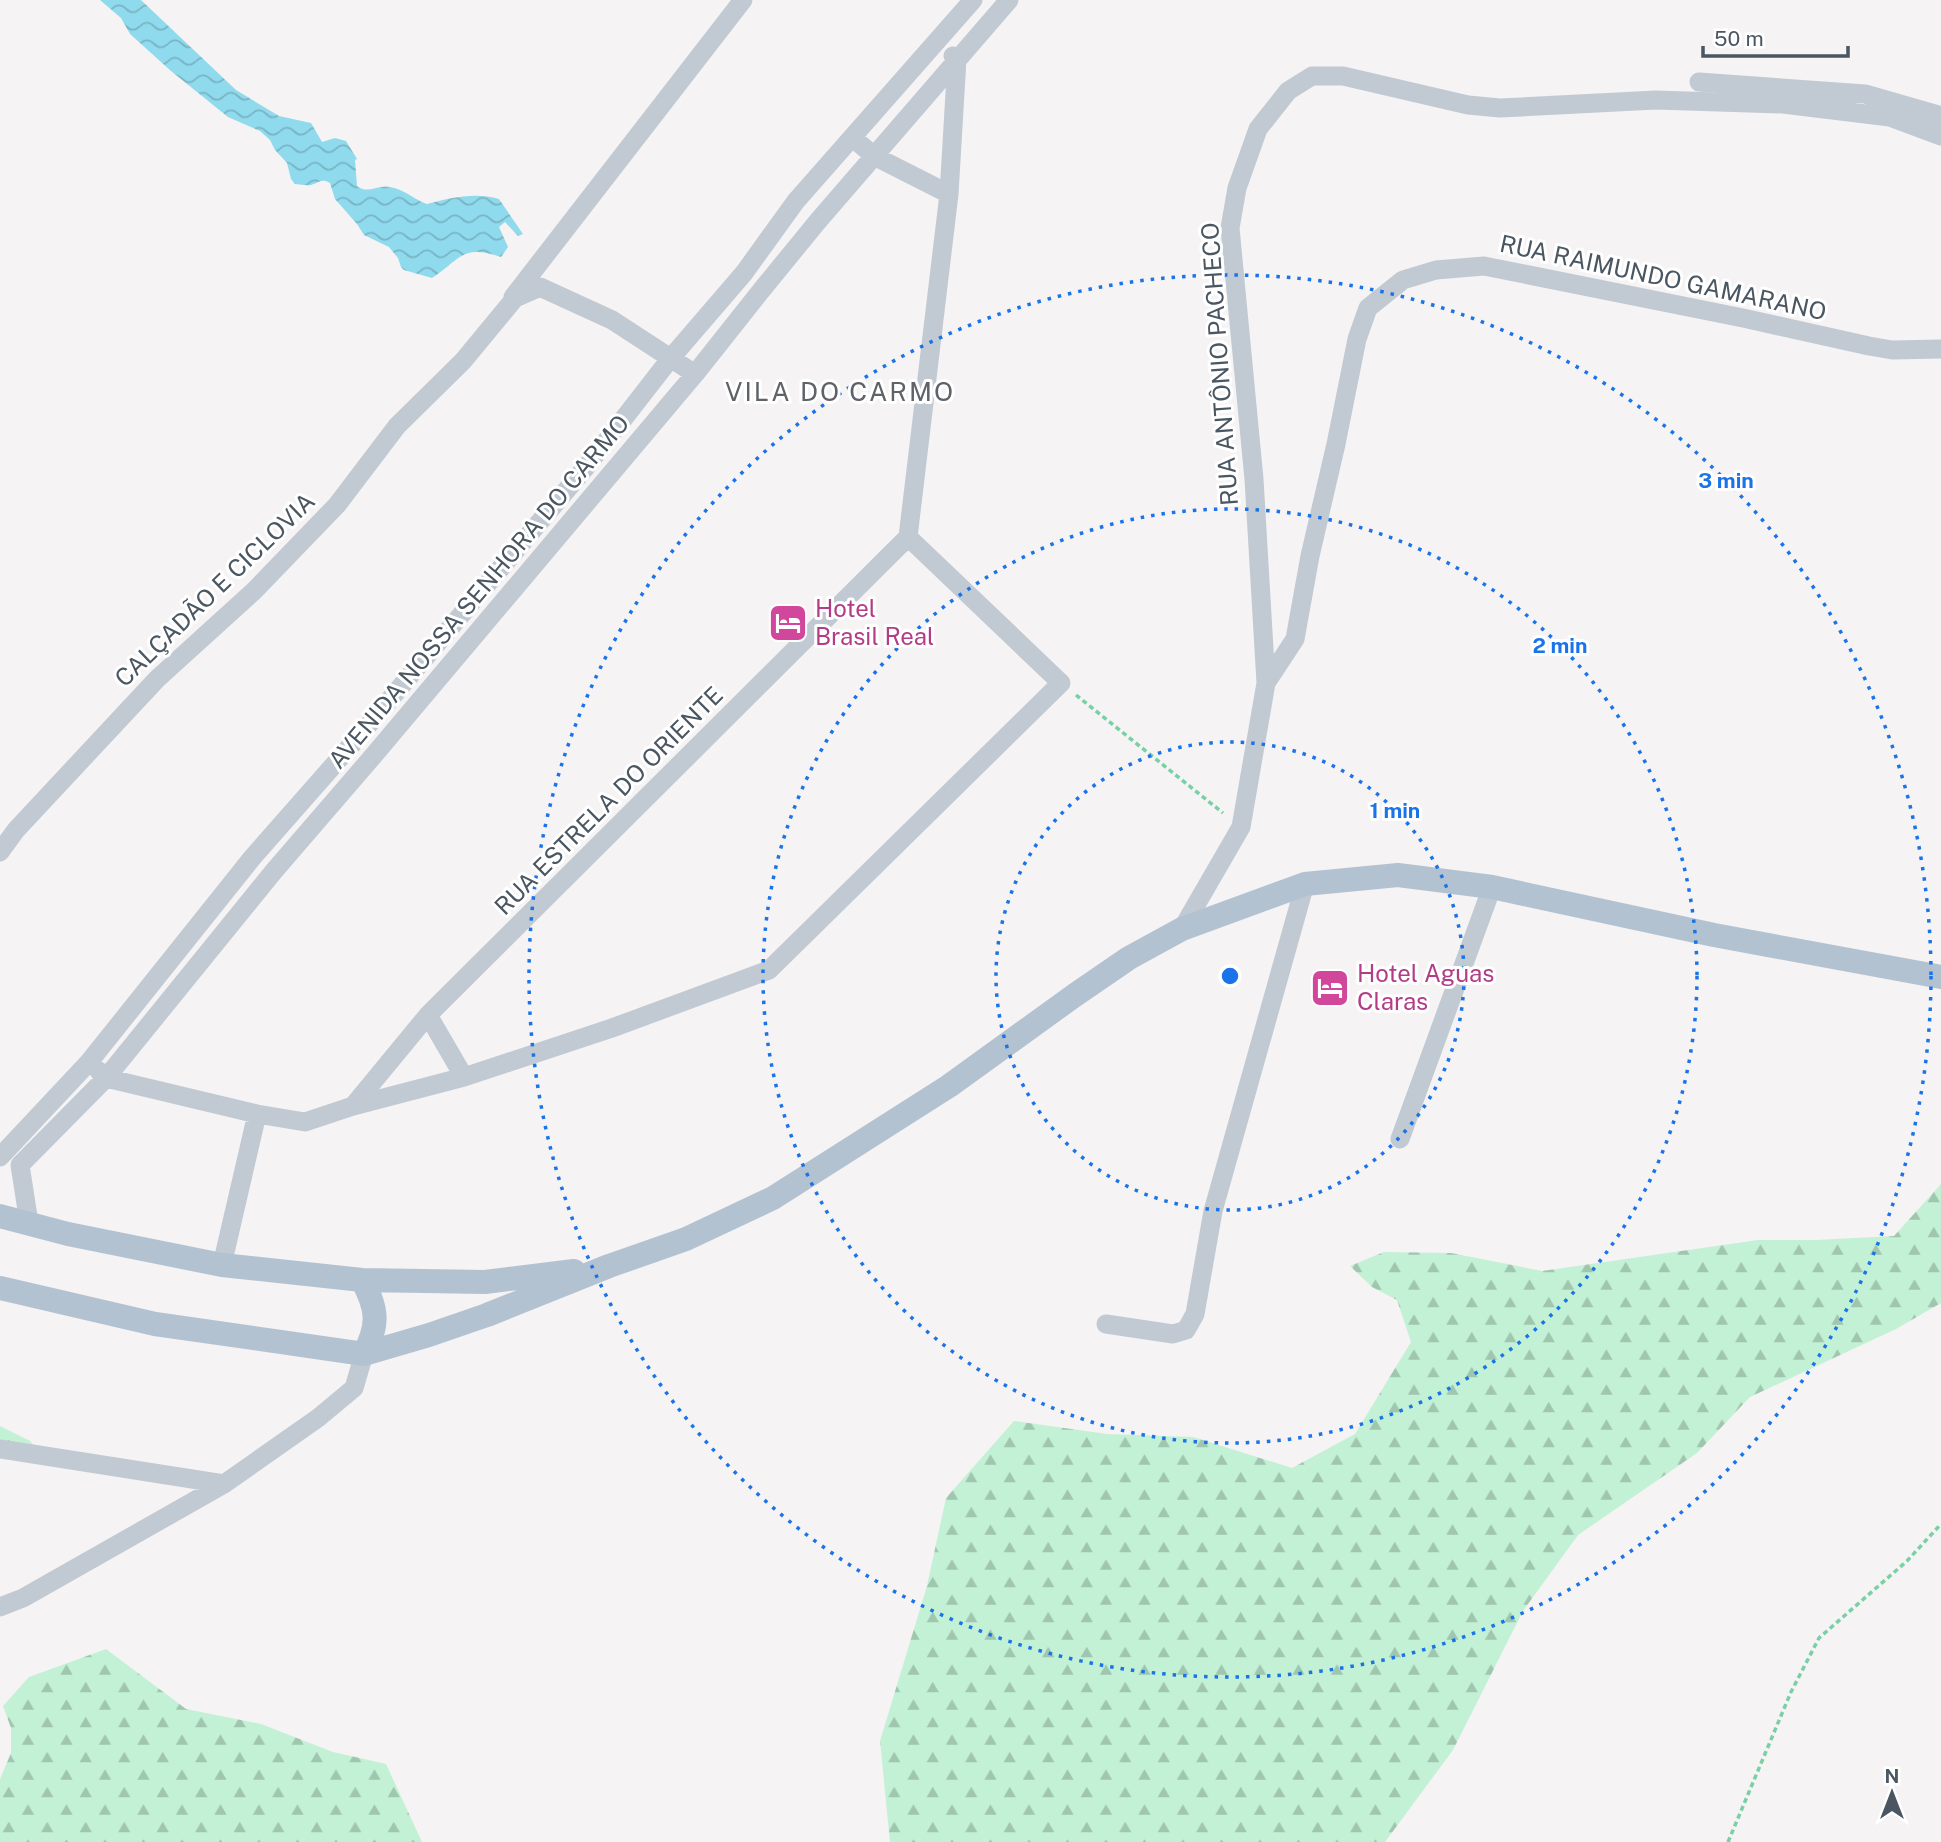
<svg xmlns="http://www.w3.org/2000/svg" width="1941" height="1842" font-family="'Public Sans',sans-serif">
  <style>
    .grass { fill: url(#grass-tufts) }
    .forest { fill: url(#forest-firs) }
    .water { fill: url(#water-waves) }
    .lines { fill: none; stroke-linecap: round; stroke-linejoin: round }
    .path { stroke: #7ad0a6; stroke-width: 3.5; stroke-dasharray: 5 3.5; stroke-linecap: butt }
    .minor { stroke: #c1cad2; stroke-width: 19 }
    .major { stroke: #b3c2d1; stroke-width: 24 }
    .ring { fill: none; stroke: #1a73e8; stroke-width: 3.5; stroke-dasharray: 3.5 7 }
    .labels { text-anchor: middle; stroke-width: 6; stroke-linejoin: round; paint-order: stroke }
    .street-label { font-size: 24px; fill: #4a5661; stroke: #fff }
    .hotel-label { font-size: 24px; fill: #b23c85; stroke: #fff; text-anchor: start }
    .neighbourhood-label { font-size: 26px; letter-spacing: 2px; fill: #5f6368; stroke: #fff }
    .centre { fill: #1a73e8; stroke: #fff; stroke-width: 3.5 }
    .ring-label { font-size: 21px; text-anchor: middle; font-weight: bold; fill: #1a73e8; stroke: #fff; stroke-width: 6; stroke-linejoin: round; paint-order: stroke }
  </style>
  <defs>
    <pattern id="grass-tufts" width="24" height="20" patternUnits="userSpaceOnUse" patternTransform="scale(1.75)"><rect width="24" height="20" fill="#c3f1d5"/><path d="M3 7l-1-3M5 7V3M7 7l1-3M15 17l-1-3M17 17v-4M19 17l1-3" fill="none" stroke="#a0c6b0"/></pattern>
    <pattern id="forest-firs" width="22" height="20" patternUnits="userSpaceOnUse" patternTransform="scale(1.75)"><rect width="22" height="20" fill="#c3f1d5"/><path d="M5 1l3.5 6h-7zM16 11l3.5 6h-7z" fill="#a0c6b0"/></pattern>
    <pattern id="water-waves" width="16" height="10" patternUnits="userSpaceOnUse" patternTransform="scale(1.75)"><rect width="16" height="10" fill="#90daee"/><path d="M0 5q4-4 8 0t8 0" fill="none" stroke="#78b4c4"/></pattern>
  </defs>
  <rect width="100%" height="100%" fill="#f5f3f3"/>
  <path class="grass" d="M0,1426L30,1441L35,1447L0,1445Z"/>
  <path class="forest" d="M1941,1184V1303L1896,1329L1750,1397L1697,1453L1578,1535L1523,1611L1453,1750L1385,1842H890L880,1741L927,1586L946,1498L1014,1421L1107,1434L1193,1437L1292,1468L1355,1434L1411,1342L1397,1300L1372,1287L1350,1266L1384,1252L1451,1253L1542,1271L1758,1240H1816L1894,1236Z
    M106,1649L186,1709L261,1724L333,1752L386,1764L422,1842H0V1779L11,1753V1728L3,1706L29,1677Z"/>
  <path class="water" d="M100,0H141L236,90L279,116L311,123L322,142L335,138L346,141L357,159L355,160L357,186C368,195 378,184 390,187C404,189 415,200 427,204C450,198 475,192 499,199L523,234L518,236L505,222L499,227L508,247L501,257C462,244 462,258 432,278L404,270L401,267L398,258L389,247L364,235L357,224L335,199L330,183C321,178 319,183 311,185C306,186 300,184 295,184L291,179L287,163L275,150L270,140L260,131L228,117L171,71L130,34L121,18Z"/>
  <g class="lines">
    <path class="path" d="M1076,695L1223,813
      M1728,1842L1791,1692L1819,1638L1907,1561L1941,1524"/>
    <path class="minor" d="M1699,82L1865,94L1938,115L1941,119
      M853,138L874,156L949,194
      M513,297L743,0
      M908,537L949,194L957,59L953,56
      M1266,683L1254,479L1230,228L1237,188L1258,129L1288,91L1312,76H1343L1468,105L1500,108L1656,100L1783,104L1890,117L1941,136
      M0,852L16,830L157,679L255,590L337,505L397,426L463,361L515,298L540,287L612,320L695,374
      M1182,929L1241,827L1266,683L1295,639L1310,556L1336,444L1357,339L1368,308L1403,280L1436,270L1484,266L1743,318L1869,346L1892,350L1941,349
      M428,1015L464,1077
      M99,1071L106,1078L257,1114L305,1122L353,1106L464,1077L612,1028L769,970L1061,683L908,537
      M353,1106L428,1015L908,537
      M1400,1139L1492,887
      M0,1157L89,1062L252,858L354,742L586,467L670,359L744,273L796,201L973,0
      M29,1223L20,1165L106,1078L274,871L374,755L695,374L764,287L818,221L1009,0
      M222,1265L257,1114
      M1106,1324L1173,1334L1186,1330L1195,1314L1213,1211L1305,884
      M0,1449L224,1484
      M0,1607L23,1598L224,1484L318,1418L354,1388L364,1354"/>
    <path class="major" d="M0,1216L68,1234L222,1265L362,1280L485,1282L574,1271
      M362,1280C378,1309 379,1325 364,1354
      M0,1288L155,1324L364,1354L429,1335L487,1315L609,1266L686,1239L773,1198L949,1086L1075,995L1129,958L1182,929L1305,884L1398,875L1492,887L1714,935L1941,977"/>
  </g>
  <g class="ring">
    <circle cx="1230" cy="976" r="234"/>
    <circle cx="1230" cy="976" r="467"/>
    <circle cx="1230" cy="976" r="701"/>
  </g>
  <defs>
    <g id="hotel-square" transform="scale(2.0125)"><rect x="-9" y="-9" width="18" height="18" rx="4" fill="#d1479c" stroke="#fff"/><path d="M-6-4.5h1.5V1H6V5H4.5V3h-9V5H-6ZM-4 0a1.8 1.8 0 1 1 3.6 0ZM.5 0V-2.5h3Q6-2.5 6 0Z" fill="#fff"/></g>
  </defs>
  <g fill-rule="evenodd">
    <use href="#hotel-square" x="788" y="623"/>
    <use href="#hotel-square" x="1330" y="988"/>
  </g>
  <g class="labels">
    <g class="street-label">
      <text transform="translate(1663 278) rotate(12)" y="8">RUA RAIMUNDO GAMARANO</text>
      <text transform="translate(1220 364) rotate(-94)" y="8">RUA ANTÔNIO PACHECO</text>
      <text transform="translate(215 590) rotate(-44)" y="8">CALÇADÃO E CICLOVIA</text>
      <text transform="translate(479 592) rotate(-50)" y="8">AVENIDA NOSSA SENHORA DO CARMO</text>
      <text transform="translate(609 801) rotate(-45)" y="8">RUA ESTRELA DO ORIENTE</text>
    </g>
    <g class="hotel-label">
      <text x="815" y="617">Hotel<tspan x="815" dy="28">Brasil Real</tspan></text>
      <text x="1357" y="982">Hotel Aguas<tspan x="1357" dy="28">Claras</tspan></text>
    </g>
    <g class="neighbourhood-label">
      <text x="840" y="401">VILA DO CARMO</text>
    </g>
  </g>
  <circle cx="1230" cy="976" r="10" class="centre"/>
  <g class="ring-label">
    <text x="1726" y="488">3 min</text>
    <text x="1560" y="653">2 min</text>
    <text x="1395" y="818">1 min</text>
  </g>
  <g transform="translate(1892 1793)" stroke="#ffffff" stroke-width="5" paint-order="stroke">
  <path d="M0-5L12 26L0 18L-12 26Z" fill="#4a5661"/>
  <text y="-10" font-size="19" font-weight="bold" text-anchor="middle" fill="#4a5661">N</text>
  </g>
  <path d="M1703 46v10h145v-10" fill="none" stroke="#4a5661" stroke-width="3.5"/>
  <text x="1714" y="46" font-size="21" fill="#4a5661" stroke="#ffffff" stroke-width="5" paint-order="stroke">50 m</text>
</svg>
